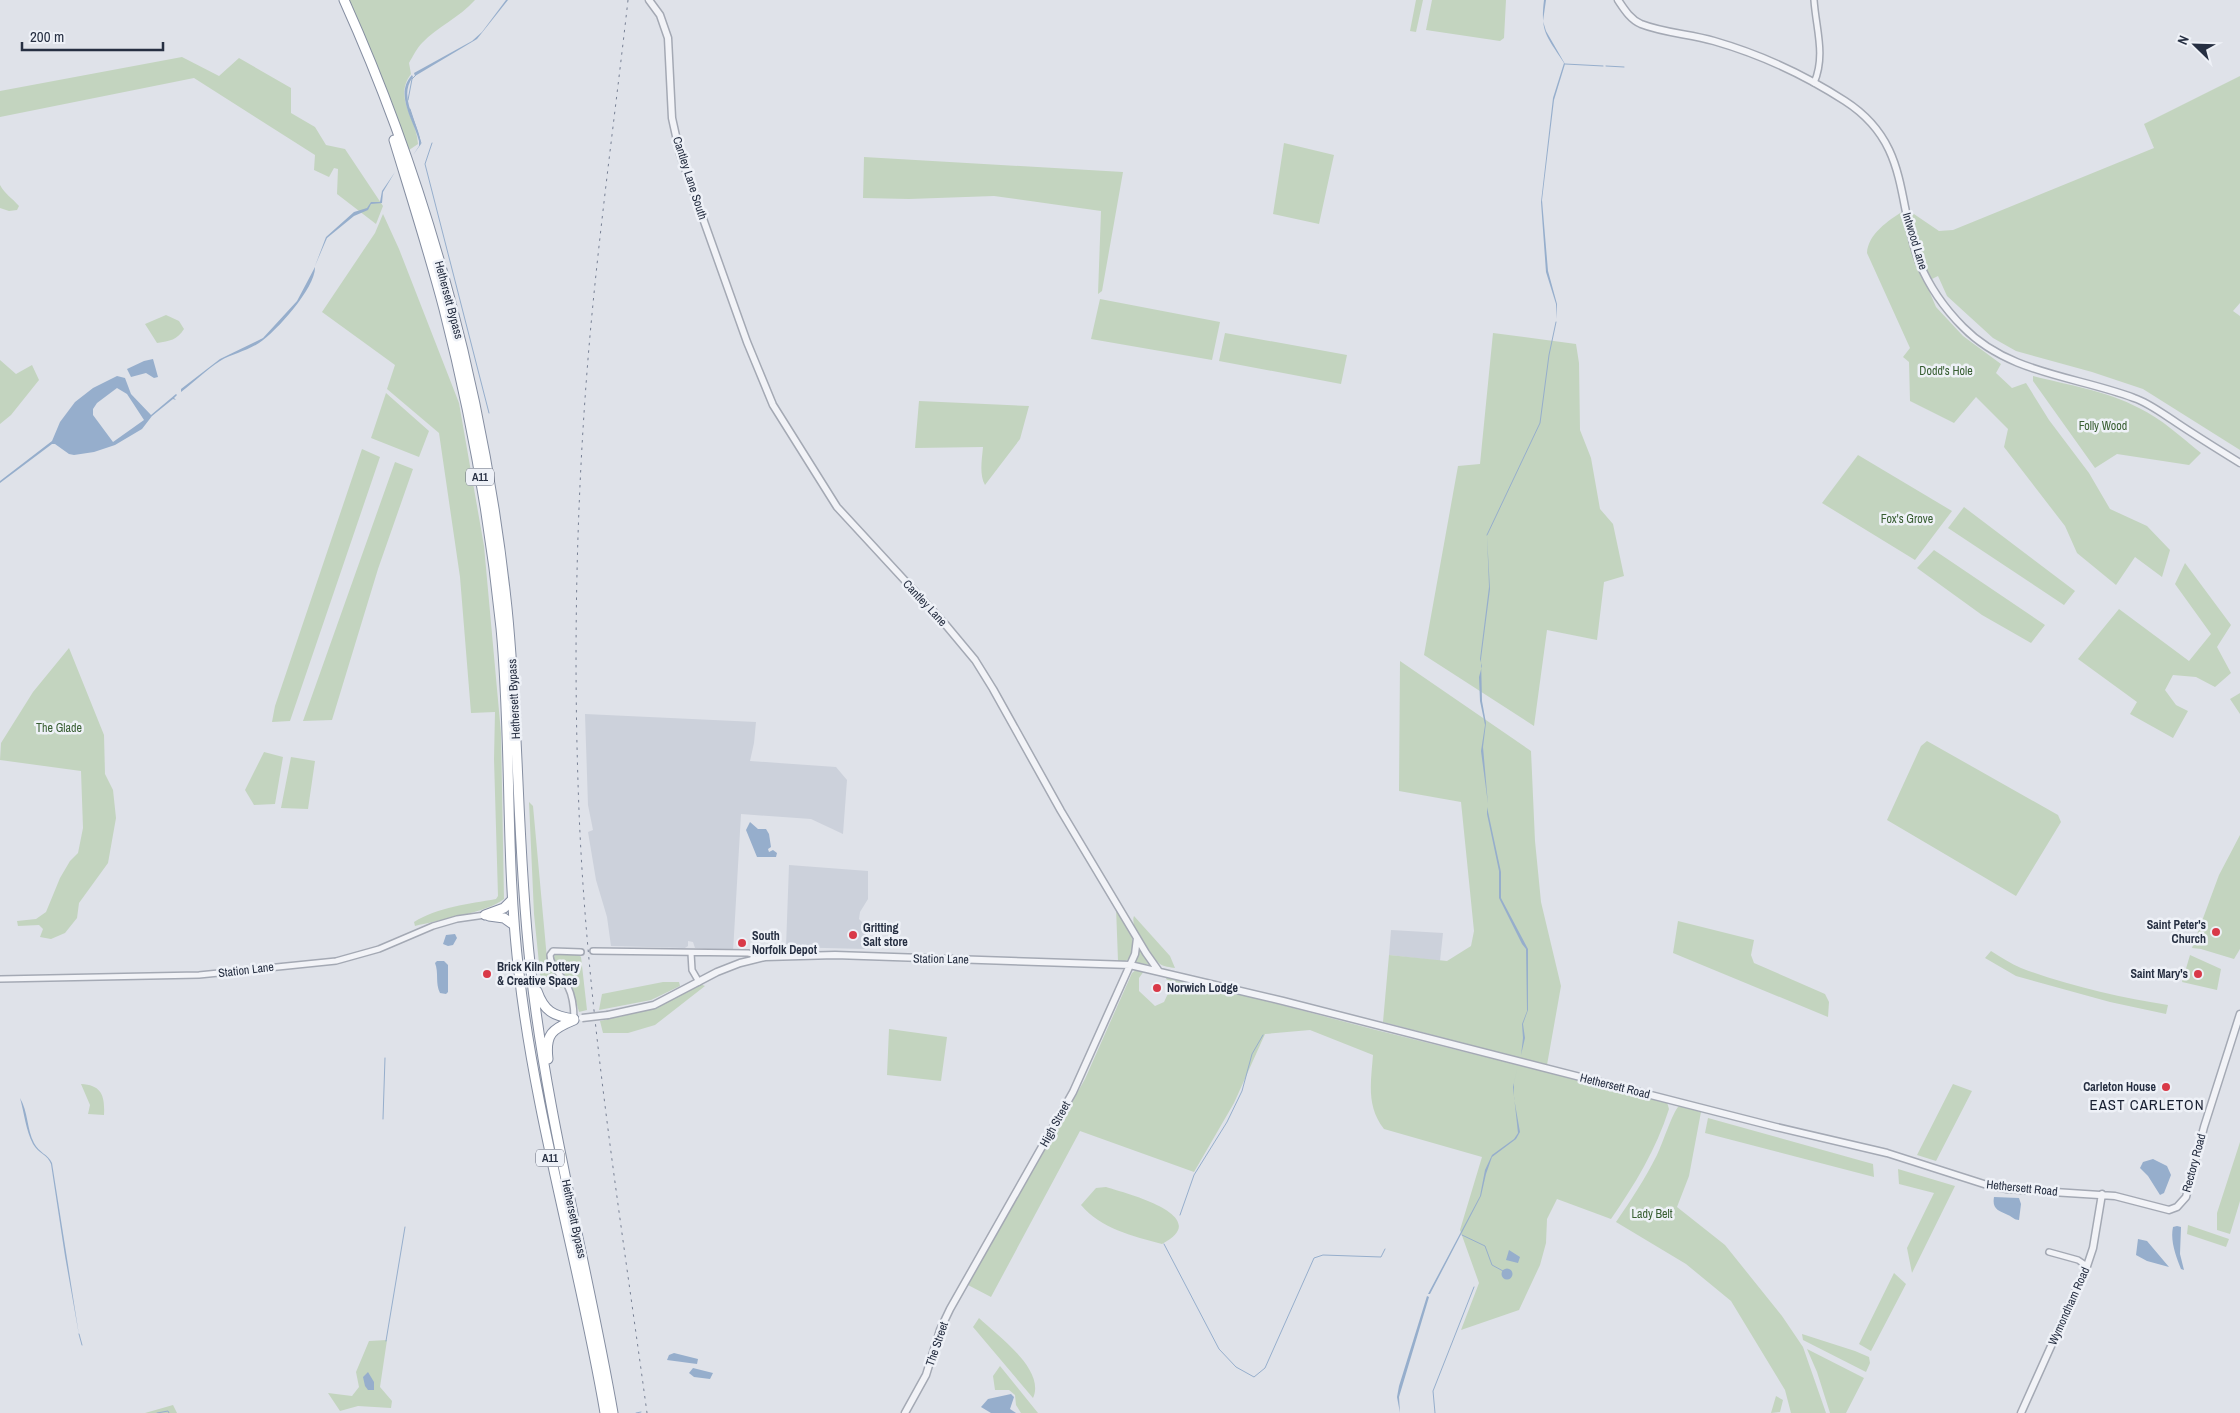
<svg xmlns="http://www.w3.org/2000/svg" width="2240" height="1413" font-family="'Archivo Narrow',sans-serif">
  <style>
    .built { fill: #ccd1db }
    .green { fill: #c3d4bf }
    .water { fill: #96aecc; fill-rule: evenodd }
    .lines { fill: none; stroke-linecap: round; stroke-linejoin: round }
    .stream { stroke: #96aecc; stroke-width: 1 }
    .minor-casing { stroke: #a4a9b4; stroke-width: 8 }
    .tertiary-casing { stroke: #a4a9b4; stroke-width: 9 }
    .trunk-casing { stroke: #858ea1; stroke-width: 11 }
    .minor { stroke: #f2f3f7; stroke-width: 5 }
    .tertiary { stroke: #f2f3f7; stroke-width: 6 }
    .trunk { stroke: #fff; stroke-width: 9 }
    .rail { stroke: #778094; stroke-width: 1; stroke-dasharray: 2.5 5; stroke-linecap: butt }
    .tertiary-bridge-casing { stroke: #a4a9b4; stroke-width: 9; stroke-linecap: butt }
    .tertiary-bridge { stroke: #f2f3f7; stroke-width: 6 }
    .poi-dot { fill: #d93948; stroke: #eef1f7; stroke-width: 2 }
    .labels { text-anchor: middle; stroke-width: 5; stroke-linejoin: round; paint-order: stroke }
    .shield { fill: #eef1f7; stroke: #626978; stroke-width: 1 }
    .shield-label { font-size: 11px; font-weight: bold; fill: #262f42 }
    .street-label { font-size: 12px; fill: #262f42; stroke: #eef1f7 }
    .park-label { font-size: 12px; fill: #385e32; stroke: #eef1f7 }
    .poi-label { font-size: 12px; font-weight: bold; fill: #262f42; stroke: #eef1f7; text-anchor: start }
    .quarter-label { font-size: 15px; letter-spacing: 1px; fill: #192032; stroke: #eef1f7 }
  </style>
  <rect width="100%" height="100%" fill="#dfe2e9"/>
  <path class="built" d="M585,714L756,722L754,743L750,761L836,767L847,780L843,834L811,819L741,814L733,952L695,948L693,942L688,941V946L685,948L611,946L607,917L596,880L588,832L593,830L588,805Z
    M789,865L868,871V899L860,912L859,919L866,926L865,949L786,947Z
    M1391,930L1443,933L1440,961L1389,955Z"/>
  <path class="green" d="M349,0H475C459,18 438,26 422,43C417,48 413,56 409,63L411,74C393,98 417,119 418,144L409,150Z
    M1416,0H1423L1416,32L1410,31Z
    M1432,0H1506L1504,38L1500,41L1426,30Z
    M182,57L219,76L239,58L291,88V113L315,127L326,145L345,149L383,206L376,224L337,194L338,169L334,168L329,177L314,170L315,155L194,78L0,117V91Z
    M2240,76V303L2233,311L2240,316V450L2143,389L2092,372L2016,351L1993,338L1947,296L1938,276L1930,280L1916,242L1908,210L1939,231L1953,230L2154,148L2144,124Z
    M1284,143L1334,155L1319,224L1273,214Z
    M864,157L1123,172L1102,291L1098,294L1101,211L994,196L909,199L863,198Z
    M0,185C5,194 12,198 19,206L17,210L9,211L0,208Z
    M1903,211L1911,248L1936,307L1963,336L2001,364L1996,373L2012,388L2026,383L2049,420L2089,473L2110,509L2147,526L2170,550L2162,577L2135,557L2116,585L2077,553L2065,526L2004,447L2008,429L1976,397L1954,423L1910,401L1909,362L1903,357L1910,348L1867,253C1868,234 1888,221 1903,211Z
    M383,214L399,249L459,403L484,546L501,733L504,899C486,913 439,920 415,926L414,922C438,907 469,904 496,899L498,896L494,759L495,712L471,713L460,577L439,433L387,389L395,365L322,312L375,233Z
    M1100,299L1220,322L1212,360L1091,339Z
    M166,315L179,321L184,329C177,340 170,341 157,343L145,324Z
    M1225,333L1347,355L1341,384L1219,361Z
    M1493,333L1576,344L1579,363L1580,430L1591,458L1600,509L1613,524L1624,576L1604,582L1597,640L1547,630L1534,726L1424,655L1458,466L1480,464Z
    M0,360L16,374L32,365L39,380L11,415L0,424Z
    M2033,376C2068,385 2107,391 2139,408C2162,419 2181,437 2201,453L2189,465L2117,454L2095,468L2033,381Z
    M386,393L429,431L419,457L371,438Z
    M919,401L1029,406L1020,439L985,485C979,475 982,459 983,447L915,448Z
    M362,449L380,457L290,721L272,722L275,706Z
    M1858,455L1952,511L1915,560L1822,503Z
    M395,462L413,469L378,569L332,720L303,721Z
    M1964,507L2075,591L2064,605L1948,528Z
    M1934,550L2045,625L2031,643L1982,615L1917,568Z
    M2185,563L2231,625L2217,647L2231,673L2215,687L2196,677L2173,675L2165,690L2176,705L2188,711L2173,738L2130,714L2137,702L2078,659L2119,609L2189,661L2211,634L2175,584Z
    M69,648L104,735L105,774L113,790L116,818L108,863L79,903L77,918L65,933L51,939L40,937L43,929L39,925L18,926L17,921L36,919L46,912L60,878L70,861L78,853L83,828L81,771L0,760L1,743L33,692Z
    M1400,661L1531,751L1535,841L1541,902L1561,986L1547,1065L1383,1022L1389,955L1447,961L1471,946L1474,931L1461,802L1399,791Z
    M2240,693V714L2230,699Z
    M1927,741L2058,815L2061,822L2016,896L1887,820L1921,746Z
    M264,752L283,757L275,804L254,805L245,790Z
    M291,757L315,761L308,809L281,808Z
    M529,802L533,806L547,959L565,987L562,988L541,983L534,914Z
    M2240,835V949L2234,959L2201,949L2192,948L2219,875Z
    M1116,907C1127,926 1137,935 1131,958L1125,961H1118Z
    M1134,916L1170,956L1175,968C1170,967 1164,967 1160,964C1151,957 1129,927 1134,916Z
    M1678,921L1754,940L1751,955L1754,963L1825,994L1829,1002L1828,1017L1673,953Z
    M1138,945L1152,965L1133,962Z
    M1991,951C2001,957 2011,964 2021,968C2065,985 2122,998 2168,1005L2166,1014L2110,1002L2016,976L1985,958Z
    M555,955H579L581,957L587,1010L579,1012L572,987L553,959Z
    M2190,955L2221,969L2217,990L2182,982Z
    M1136,970L1144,971L1139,978V991L1155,1006L1164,1002L1173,983L1166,979L1167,975L1376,1030L1667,1102L1669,1109C1656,1150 1635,1184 1611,1219L1557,1199L1547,1219L1546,1243L1540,1265L1519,1310L1461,1330L1479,1283L1460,1230L1482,1157L1384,1129C1366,1106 1371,1082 1373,1055L1310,1030L1265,1034L1234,1103L1194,1172L1080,1131L991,1297L968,1285L1085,1079L1132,973Z
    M663,982H679L680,986L651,1000L599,1010L602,994Z
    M700,984L705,986L655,1025L628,1033H603L600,1021L653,1009Z
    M889,1029L947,1037L941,1081L887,1075Z
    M81,1084C102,1085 105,1096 104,1115L88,1114L90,1105Z
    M1953,1084L1972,1091L1936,1161L1917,1155Z
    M1679,1106L1701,1112L1689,1176L1677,1207L1725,1245L1782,1316L1803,1347L1826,1413H1791L1785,1390L1731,1301L1686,1264L1616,1222C1631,1200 1645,1179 1657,1155C1663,1143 1672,1113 1679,1106Z
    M1708,1118L1873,1164L1874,1177L1705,1133Z
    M2240,1142V1201L2230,1234L2217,1230V1213Z
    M1898,1169L1955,1186L1912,1273L1907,1248L1934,1193L1899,1184Z
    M1106,1187C1125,1193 1216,1216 1162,1244C1133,1236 1101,1229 1081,1205L1096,1188Z
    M2188,1225L2229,1239L2226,1247L2187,1234Z
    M1894,1273L1906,1284L1871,1351L1859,1344Z
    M979,1318C997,1335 1046,1370 1033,1398L973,1327Z
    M1802,1334L1855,1351L1869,1357L1870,1363L1866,1372L1803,1340Z
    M387,1340L380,1387L392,1401L391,1408L358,1406L340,1411L328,1393L352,1396L359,1387L356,1372L369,1341Z
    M1807,1349L1864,1378L1846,1413H1830L1817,1372Z
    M1000,1366L1038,1413H1021L1016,1405L1015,1395L1009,1390H995L993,1376Z
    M1776,1396L1783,1400L1780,1412L1771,1413Z
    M173,1405L177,1413H145Z"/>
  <path class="water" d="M506,0H508L477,39L415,76L414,73L472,41L482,32Z
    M1544,0H1546L1543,21L1546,31L1565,64L1554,100L1542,200L1548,271L1557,304V319L1556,304L1546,272L1541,202L1553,98L1564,63C1547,36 1540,33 1544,0Z
    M412,75L413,77C397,97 419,123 421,144L413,155L419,146V141C414,121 394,94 412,75Z
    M395,172L383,192L382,203L371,204L368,210L354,216L327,238L315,266L326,237L354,212L367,208L371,202H380L382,191Z
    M315,267C316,287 277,331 259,343C247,351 232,354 220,361C206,370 194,382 181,392V389L220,359L263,338L297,301Z
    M153,359L158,377L154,378L146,373L131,377L127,369L144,361Z
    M117,376L125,378L131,394L151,415L176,394L177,395L174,398L176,400L173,399L152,416L142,429L115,445L94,452L74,455L69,454L55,444H52L0,483V481L52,441L60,422L75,402L93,388ZM117,388L127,394L144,420L113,442L93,415V409L97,403Z
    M1487,536L1490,589L1481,659L1482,701L1486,723L1483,747L1488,804L1481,751L1485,725L1480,701L1479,677L1482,666L1480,659L1489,587Z
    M1487,807L1501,872V898L1528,949V1010L1523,1024L1525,1038L1521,1055L1523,1038L1522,1024L1527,1011L1526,949L1522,944L1499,898V871L1487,814Z
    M750,822L758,829H766L769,834L771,847L768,849L769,852L773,850L777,853L776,857H757L746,830Z
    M455,934L457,938L453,945L448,946L443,944L446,935Z
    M437,961H444L448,965V992L446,994L440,993C435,983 439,973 435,963Z
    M1518,1066L1514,1083V1098L1520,1132L1516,1139L1492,1157L1486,1174L1481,1196L1430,1294H1428L1480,1196L1485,1170L1492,1155L1514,1139L1518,1133L1513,1087Z
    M20,1098C28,1111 27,1130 34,1143C39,1153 48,1154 52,1163L79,1335L65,1256L51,1164C48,1155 38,1153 33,1144C26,1131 24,1112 20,1098Z
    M2153,1159L2167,1166L2171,1175L2164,1193L2160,1195L2148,1176L2140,1168L2143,1162Z
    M1994,1197L2019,1198L2021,1204L2019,1220C2014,1220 2013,1217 2008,1215C1998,1210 1992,1209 1994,1197Z
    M2177,1226L2181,1227L2180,1254L2184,1270L2181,1269C2176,1256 2170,1241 2173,1227Z
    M2138,1239L2147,1241L2169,1267L2147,1261L2136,1255Z
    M1509,1250L1520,1257L1518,1263L1506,1260Z
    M1501.5 1274a5.5 5.5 0 1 1 11 0a5.5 5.5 0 1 1-11 0Z
    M1427,1296L1429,1297L1399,1397L1400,1413L1397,1397L1399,1386Z
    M674,1353L698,1359L697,1364L667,1360L669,1355Z
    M693,1368L713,1373L710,1379L694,1377L689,1373Z
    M368,1372L374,1382V1390H368L365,1386L363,1377Z
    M1011,1394L1014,1397L1010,1409L1016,1413H991L981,1407L988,1399Z"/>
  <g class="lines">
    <path class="stream" d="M1565,64L1603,66
      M1606,66L1624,67
      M408,100L412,79L417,74
      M410,109L421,143
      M432,143L425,164L489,413
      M1487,535L1540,423L1549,355L1556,322
      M383,1119L385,1058
      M1180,1215L1194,1175L1227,1122L1242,1091L1252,1054L1263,1035
      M1462,1235L1485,1246L1492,1265L1503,1271
      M1164,1244L1219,1349L1236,1367L1254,1377L1265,1368L1314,1258L1323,1255L1381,1257L1385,1249
      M79,1334L82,1345
      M386,1341L405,1227
      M157,1413L168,1411L169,1413
      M636,1413L641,1412
      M1435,1413L1433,1391L1474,1287"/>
    <g class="minor-casing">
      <path id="minor" d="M1814,83C1826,55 1816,29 1814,0
        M593,951L748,953L753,954V959
        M691,953L692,970L699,982
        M0,979L199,975L336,961L379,949L433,926L457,919L485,915
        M574,1020C574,1008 573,997 568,987C563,976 550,967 550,955L553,951L581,952
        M2049,1252L2078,1260L2087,1266"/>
    </g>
    <g class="tertiary-casing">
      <path id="tertiary" d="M649,0L660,15L668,38L672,118L680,154L747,342L773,405L837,507L945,624L975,660L993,689L1061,811L1146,953L1158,970
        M1618,0C1624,9 1630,19 1641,24C1664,33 1690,34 1714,41C1759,54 1805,75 1845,101C1910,143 1896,200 1919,262C1929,286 1945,309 1963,327C2009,374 2076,376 2134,398C2149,403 2163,414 2177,423C2198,437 2219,450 2240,463
        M608,1015L654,1005L717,972L740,963L765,957L835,955L1130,965L1283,1001L1776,1127L1887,1153L1987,1185L2007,1189L2115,1196L2169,1210L2177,1207L2186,1197L2204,1127L2240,1014
        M905,1413L926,1375L940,1330L950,1309L1073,1092L1135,954L1137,938
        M2021,1413L2087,1266L2093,1248L2102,1194"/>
    </g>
    <g class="trunk-casing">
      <path id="trunk" d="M344,0C430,191 485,399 507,608C519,726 517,845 530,963C546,1115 587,1263 613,1413
        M394,140C411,196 429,252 444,309C471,414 490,521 501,628C512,743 505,858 519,973C536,1122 580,1265 605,1413
        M485,915L504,908L512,900
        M489,916L504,918L514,925
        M537,991C544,1011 553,1016 574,1019
        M548,1059C545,1034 552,1029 574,1020"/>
    </g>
    <use href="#minor" class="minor"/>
    <use href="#tertiary" class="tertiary"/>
    <use href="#trunk" class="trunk"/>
    <path class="rail" d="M628,0C615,116 599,231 589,347C576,501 573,656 579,811C587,1012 620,1213 647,1413"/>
    <g class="tertiary-bridge-casing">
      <path id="tertiary-bridge" d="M582,1018L608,1015"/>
    </g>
    <use href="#tertiary-bridge" class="tertiary-bridge"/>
  </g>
  <g class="poi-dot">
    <circle cx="2216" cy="932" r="5"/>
    <circle cx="853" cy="935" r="5"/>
    <circle cx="742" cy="943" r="5"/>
    <circle cx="487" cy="974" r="5"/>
    <circle cx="2198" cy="974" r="5"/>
    <circle cx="1157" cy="988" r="5"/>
    <circle cx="2166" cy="1087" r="5"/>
  </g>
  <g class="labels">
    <g class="shield">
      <rect x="466" y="468.5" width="28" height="17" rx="4"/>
      <rect x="536" y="1149.5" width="28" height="17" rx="4"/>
    </g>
    <g class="shield-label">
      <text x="480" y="481">A11</text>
      <text x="550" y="1162">A11</text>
    </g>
    <g class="street-label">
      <text transform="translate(690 178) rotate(72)" y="4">Cantley Lane South</text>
      <text transform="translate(1915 241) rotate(73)" y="4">Intwood Lane</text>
      <text transform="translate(449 300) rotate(75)" y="4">Hethersett Bypass</text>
      <text transform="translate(925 603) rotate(47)" y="4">Cantley Lane</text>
      <text transform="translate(514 699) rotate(-93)" y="4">Hethersett Bypass</text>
      <text transform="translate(941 959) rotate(1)" y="4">Station Lane</text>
      <text transform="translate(246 970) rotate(-7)" y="4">Station Lane</text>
      <text transform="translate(1615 1086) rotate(14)" y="4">Hethersett Road</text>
      <text transform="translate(1055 1124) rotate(-61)" y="4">High Street</text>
      <text transform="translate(2194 1163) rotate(-75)" y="4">Rectory Road</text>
      <text transform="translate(2022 1188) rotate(6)" y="4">Hethersett Road</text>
      <text transform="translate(574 1219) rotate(78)" y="4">Hethersett Bypass</text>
      <text transform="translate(2069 1306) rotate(-66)" y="4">Wymondham Road</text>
      <text transform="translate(937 1344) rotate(-71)" y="4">The Street</text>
    </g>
    <g class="park-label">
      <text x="1946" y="375">Dodd's Hole</text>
      <text x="2103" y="430">Folly Wood</text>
      <text x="1907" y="523">Fox's Grove</text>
      <text x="59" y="732">The Glade</text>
      <text x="1652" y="1218">Lady Belt</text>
    </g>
    <g class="poi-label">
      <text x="2206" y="929" text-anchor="end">Saint Peter's<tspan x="2206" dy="14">Church</tspan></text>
      <text x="863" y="932">Gritting<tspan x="863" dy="14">Salt store</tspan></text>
      <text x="752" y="940">South<tspan x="752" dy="14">Norfolk Depot</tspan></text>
      <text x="497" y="971">Brick Kiln Pottery<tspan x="497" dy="14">&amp; Creative Space</tspan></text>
      <text x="2188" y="978" text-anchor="end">Saint Mary's</text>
      <text x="1167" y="992">Norwich Lodge</text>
      <text x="2156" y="1091" text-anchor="end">Carleton House</text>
    </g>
    <g class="quarter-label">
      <text x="2147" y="1110">EAST CARLETON</text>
    </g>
  </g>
  <g transform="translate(2195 45) rotate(293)" stroke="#eef1f7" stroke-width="4" paint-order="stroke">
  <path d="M0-4L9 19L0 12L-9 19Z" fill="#262f42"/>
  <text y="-8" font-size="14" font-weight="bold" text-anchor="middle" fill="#262f42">N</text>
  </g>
  <path d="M22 42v8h141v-8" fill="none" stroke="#262f42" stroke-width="2.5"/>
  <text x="30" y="42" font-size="15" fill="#262f42" stroke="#eef1f7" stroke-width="4" paint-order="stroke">200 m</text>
</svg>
